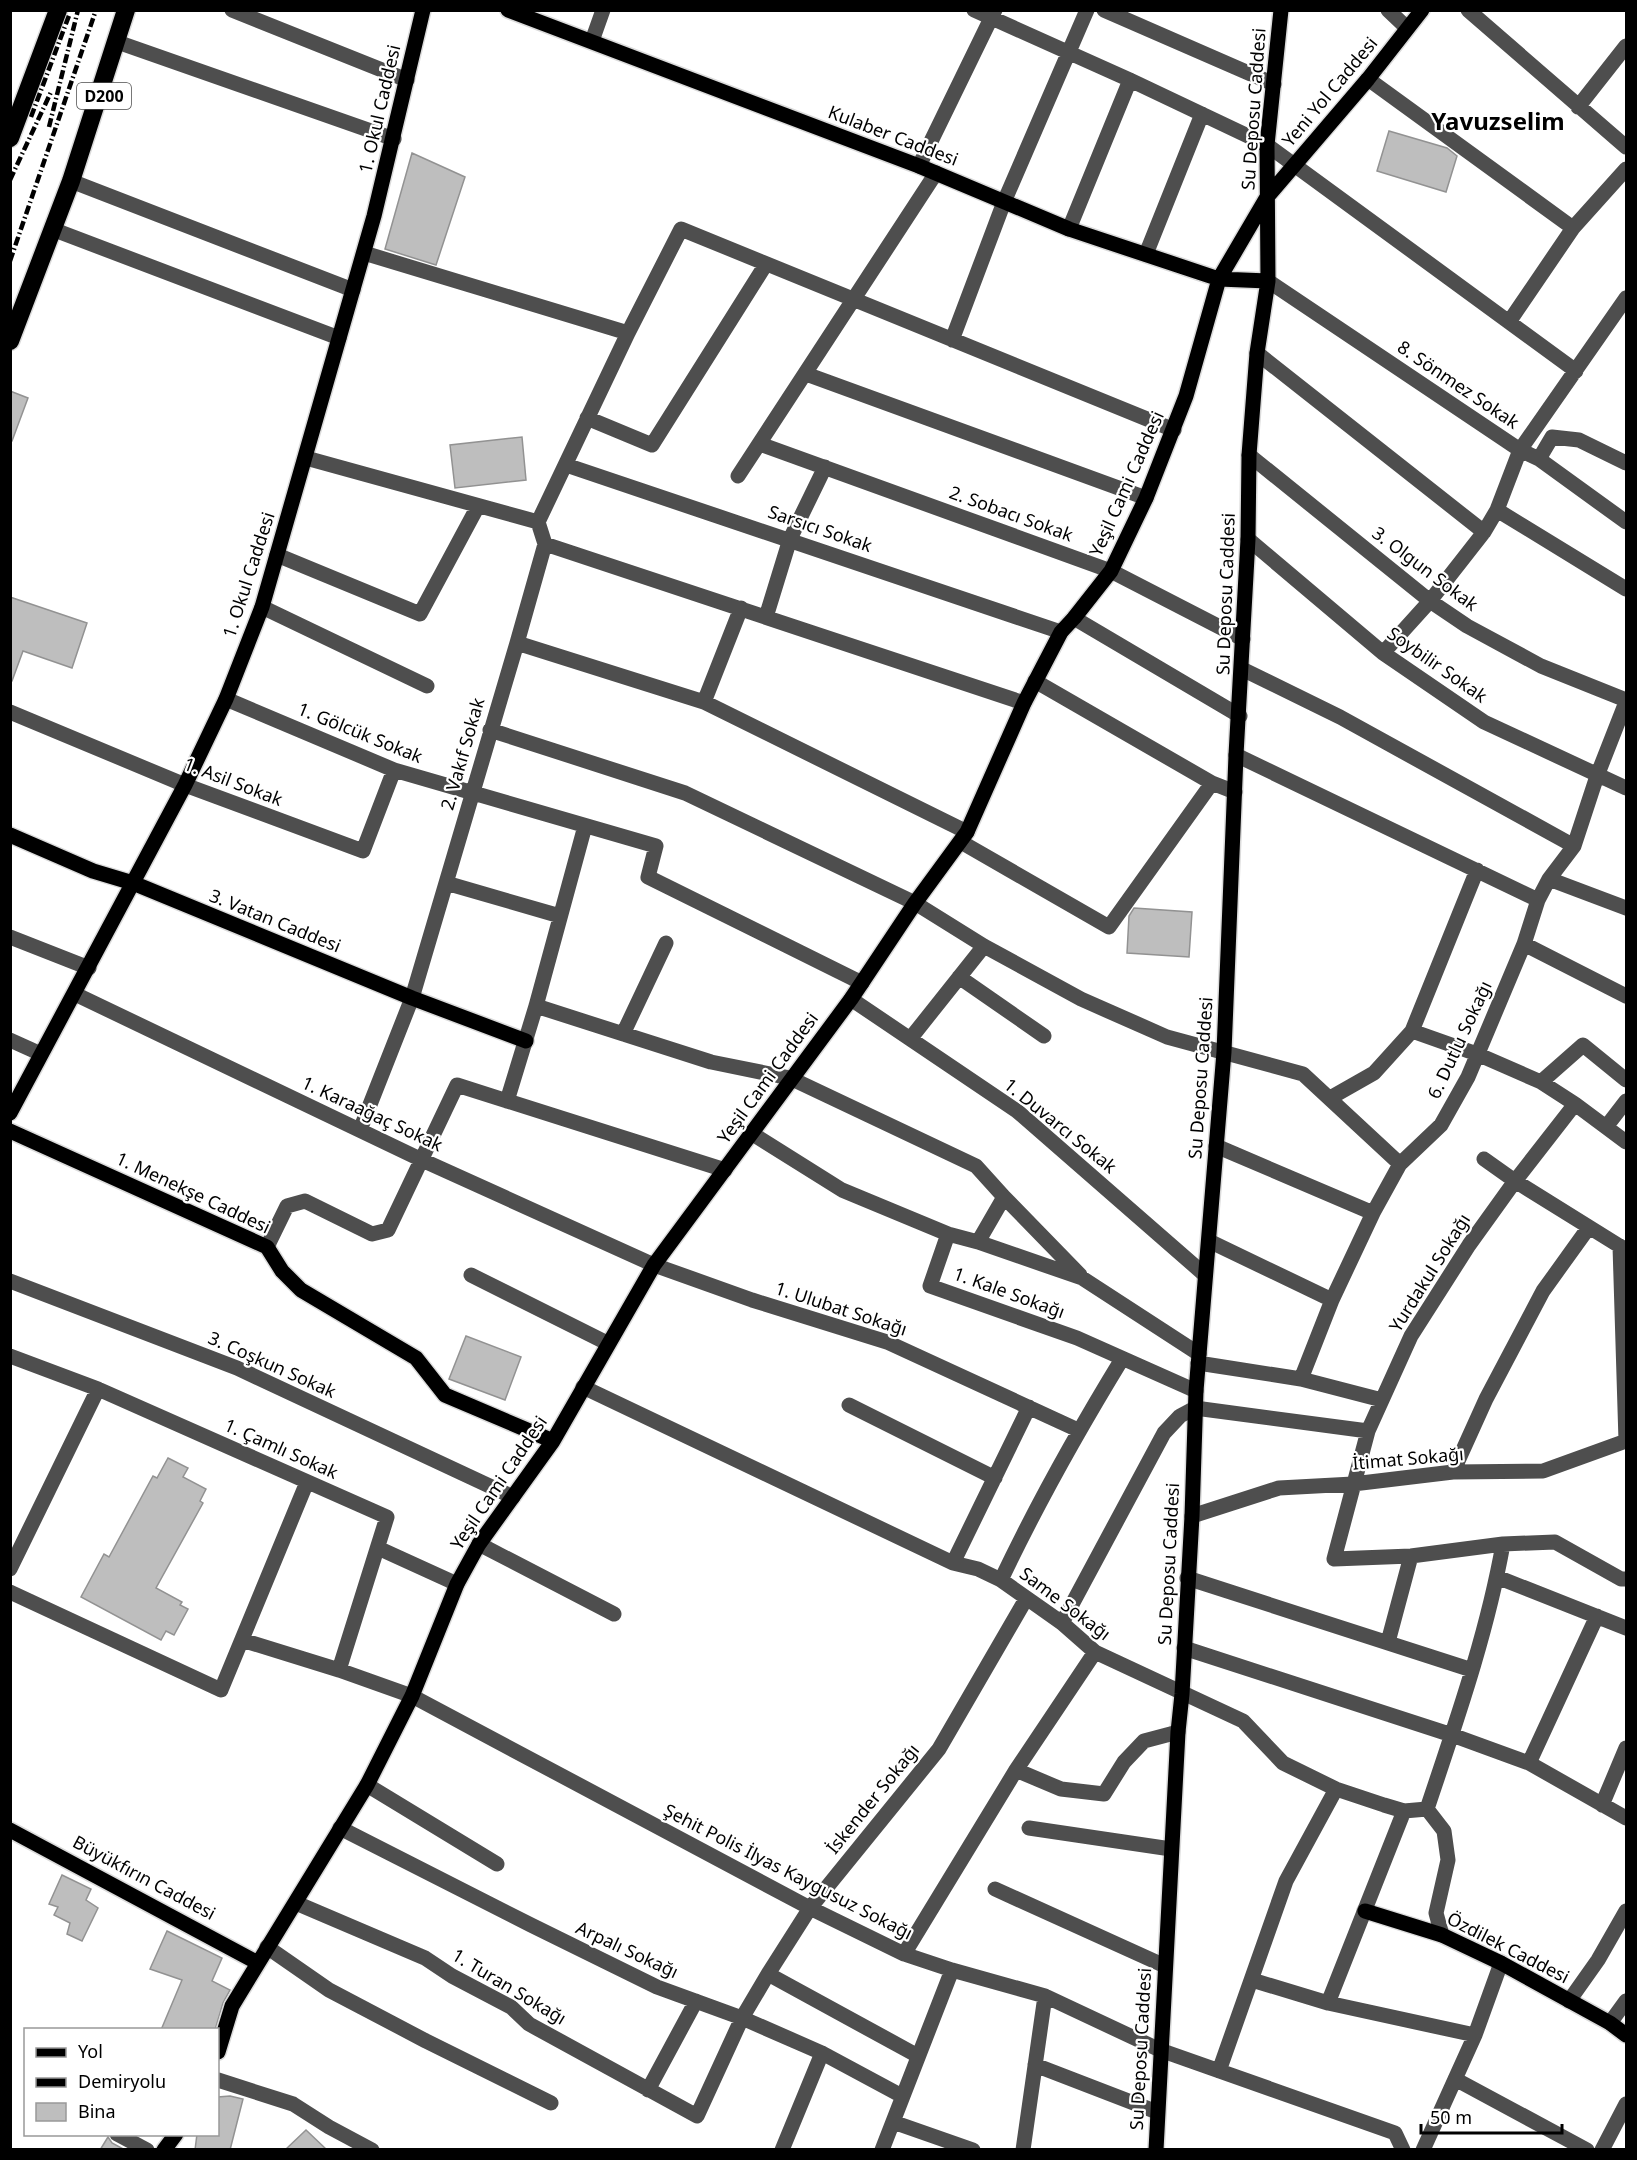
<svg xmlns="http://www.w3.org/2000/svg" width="1637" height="2160" font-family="'Noto Sans',sans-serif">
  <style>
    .building { fill: #bebebe; stroke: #929292; stroke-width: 1.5 }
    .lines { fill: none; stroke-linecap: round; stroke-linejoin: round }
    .major-casing { stroke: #dbdbdb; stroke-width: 18 }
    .highway-casing { stroke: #dbdbdb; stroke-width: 21 }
    .minor { stroke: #4e4e4e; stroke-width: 15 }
    .major { stroke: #000; stroke-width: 15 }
    .highway { stroke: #000; stroke-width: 18 }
    .rail { stroke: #000; stroke-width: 4.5; stroke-dasharray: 9 3 1.5 3; stroke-linecap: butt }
    .labels { text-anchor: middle; stroke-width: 4.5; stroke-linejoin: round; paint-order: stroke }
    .shield { fill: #fff; stroke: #4c4c4c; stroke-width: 1.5 }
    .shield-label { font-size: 16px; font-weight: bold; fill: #000 }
    .street-label { font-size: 18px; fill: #000; stroke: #fff }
    .district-label { font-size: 24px; font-weight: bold; fill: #000; stroke: #fff }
  </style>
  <rect width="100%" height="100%" fill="#fff"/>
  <path class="building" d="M1389,131L1447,148L1457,156L1446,192L1377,171Z
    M412,153L465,177L436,265L385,249Z
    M10,391L28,398L12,441H10Z
    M522,437L526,480L455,488L450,445Z
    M10,597L87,623L72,668L23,651L12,681H10Z
    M1134,908L1192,912L1189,957L1127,953L1129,916Z
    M466,1336L521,1357L505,1400L449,1379Z
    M168,1458L188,1468L183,1477L206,1489L200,1501L203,1503L156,1588L182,1602L180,1605L188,1609L174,1635L166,1631L161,1640L81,1597L104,1554L109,1557L153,1476L157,1478Z
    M62,1875L91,1889L86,1900L98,1908L82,1941L67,1934L70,1923L54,1915L58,1907L49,1904Z
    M167,1931L222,1958L212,1981L230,1990L223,2003L215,2030H161L182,1980L150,1969Z
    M230,2096L243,2099L230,2150H195L197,2134H218V2097Z
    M306,2130L327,2150H285Z
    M108,2137L112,2143L125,2150H100Z"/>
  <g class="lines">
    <g class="major-casing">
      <path id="major" d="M508,10L919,166L1069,229L1219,279L1268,281
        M10,835L93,871L133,883L412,998L526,1041
        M10,1113L185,785L226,699L262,607L374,216L423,10
        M10,1131L267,1247L282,1271L301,1290L416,1358L445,1395L553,1441
        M10,1830L258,1963
        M1365,1911L1442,1935L1501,1963L1610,2023L1626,2035
        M218,2052L232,2006L367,1785L412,1696L457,1584L479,1544L553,1441L654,1265L851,999L915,903L967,832L1024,703L1061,632L1074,618L1111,571L1146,498L1186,396L1219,279L1267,197L1368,79L1422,10
        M164,2150L176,2134
        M1156,2150L1178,1732L1182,1694L1192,1516L1196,1391L1224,1052L1236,755L1248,539L1249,455L1257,353L1268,281L1267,145L1281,10"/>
    </g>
    <g class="highway-casing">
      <path id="highway" d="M10,138L58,10
        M10,341L71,181L126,10"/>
    </g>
    <path class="minor" d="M232,10L407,80
      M974,10L1130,80L1267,145L1576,371
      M1104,10L1274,84
      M1388,10L1407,28
      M1468,10L1626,147
      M592,41L603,10
      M123,44L394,139
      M1368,79L1573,228
      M1578,107L1626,46
      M919,166L995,10
      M71,181L353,290
      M52,229L339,338
      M1069,229L1130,80
      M364,253L628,333
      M1146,254L1202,114
      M1268,281L1520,450L1539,459L1626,522
      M1509,322L1573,228L1626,169
      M952,340L1004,202L1087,10
      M1257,353L1484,532
      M806,374L1146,498
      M587,418L652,445L766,264
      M760,444L1111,571L1243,639
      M1249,455L1430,601L1467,626L1541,666L1626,700
      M306,458L538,522
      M1539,459L1552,437L1579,440L1626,463
      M566,465L1061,632
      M738,476L936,173
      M1497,510L1626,589
      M538,522L628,333L681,229L1174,430
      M1248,539L1383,653L1484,722L1626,788
      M545,544L1024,703
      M277,555L420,614L478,506
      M262,607L427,686
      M766,617L790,539L825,467
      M1074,618L1240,716
      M517,643L704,702L967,832
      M1383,653L1430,601L1484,532L1497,510L1520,450L1626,298
      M1242,669L1340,717L1574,846
      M1035,681L1212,783L1235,792
      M226,699L394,770L656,846L648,877L862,983
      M704,702L741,608
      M10,712L185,785L363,851L394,770
      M490,730L685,793L915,903L984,946L1081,999L1167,1037L1303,1074L1400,1164
      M1236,755L1538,900
      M961,842L1109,927L1212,783
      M1549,879L1626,908
      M446,883L560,916
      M10,937L89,968
      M1524,944L1626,996
      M959,977L1044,1036
      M75,994L422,1160L654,1265L752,1300L887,1342L1078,1430
      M851,999L1017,1111L1205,1275
      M536,1006L711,1062L790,1078L976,1166L1004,1197
      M1412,1031L1477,1054L1541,1082L1583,1045L1626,1080
      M623,1034L666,943
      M910,1039L984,946
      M10,1040L41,1054
      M1541,1082L1575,1104L1626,1142
      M1330,1098L1374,1073L1412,1031L1477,870
      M507,1101L536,1006L585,826
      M1575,1104L1515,1181L1469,1245L1411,1336L1368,1431L1334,1559L1411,1556L1503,1544L1555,1542L1621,1579H1626
      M1606,1127L1626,1101
      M360,1130L412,998L517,643L545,544L538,522
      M751,1133L842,1190L948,1234L930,1286L1077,1338L1196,1391
      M1216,1146L1373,1213
      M1484,1159L1515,1181L1626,1250
      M948,1234L978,1242L1004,1197L1080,1275
      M1209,1241L1332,1300
      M978,1242L1082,1278L1199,1354
      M1620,1246L1626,1441
      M267,1247L287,1206L305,1201L372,1234L388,1230L457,1085L725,1170
      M471,1275L607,1343
      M10,1281L237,1368L513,1497
      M10,1356L98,1389L387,1517L339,1670
      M1198,1363L1301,1379L1382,1400
      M1301,1379L1332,1300L1373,1213L1400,1164L1441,1125L1468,1077L1524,944L1538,900L1549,879L1574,846L1597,776L1626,702
      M583,1387L953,1563L978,1569L1001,1580L1062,1623L1095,1652L1243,1721L1283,1763L1336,1789L1384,1805L1404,1811L1427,1809L1444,1831L1448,1860L1436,1913L1442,1935
      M849,1405L995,1478
      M1453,1472L1486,1399L1543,1291L1589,1227
      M1192,1516L1279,1488L1353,1484L1453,1472L1543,1471L1626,1441
      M479,1544L614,1614
      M378,1548L457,1584
      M953,1563L1029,1407
      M10,1569L98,1389
      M1497,1577L1626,1628
      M1187,1578L1472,1670
      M1001,1580C1037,1504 1078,1431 1122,1359
      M10,1592L221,1690L307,1482
      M1062,1623L1164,1433L1180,1416L1195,1408L1368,1431
      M242,1640L339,1670L412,1696L810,1908L904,1954L952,1970L1045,1996L1160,2050L1395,2133L1403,2150
      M1388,1642L1411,1556
      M1184,1648L1452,1735L1529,1763L1626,1818
      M1529,1763L1597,1616
      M1016,1770L1061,1789L1104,1794L1124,1762L1144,1741L1178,1732
      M367,1785L497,1864
      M1602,1805L1626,1748
      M1427,1809C1456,1722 1487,1634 1503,1544
      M340,1828L531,1925L657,1987L742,2018L822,2053L902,2096
      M1029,1828L1171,1849
      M995,1889L1165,1966
      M296,1903L425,1958L452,1976L511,2007L529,2024L697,2116L742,2018L768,1974L810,1908L939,1749L1026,1599
      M267,1947L329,1990L426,2041L551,2103
      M904,1954L1016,1770L1095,1652
      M768,1974L918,2056
      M1252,1980L1328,2003L1475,2035
      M1569,2001L1598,1960L1626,1911
      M1328,2003L1404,1811
      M1610,2023L1626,2001
      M1035,2065L1157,2112
      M1219,2071L1286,1881L1336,1789
      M1455,2079L1587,2150
      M218,2080L293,2104L329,2127L372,2150
      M648,2090L696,2001
      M893,2122L973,2150
      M117,2134L147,2150
      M782,2150L822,2053
      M882,2150L952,1970
      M1023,2150L1045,1996
      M1423,2150L1475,2035L1501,1963
      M1602,2150L1626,2104"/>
    <use href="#major" class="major"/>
    <use href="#highway" class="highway"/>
    <path class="rail" d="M31,117L70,13
      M49,127L78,10
      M10,180L51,92
      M10,261L96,10"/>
  </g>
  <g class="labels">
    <rect class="shield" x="77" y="83" width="54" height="26" rx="4.5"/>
    <g class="shield-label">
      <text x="104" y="102">D200</text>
    </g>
    <g class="street-label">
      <text transform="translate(1330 92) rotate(-50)" y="6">Yeni Yol Caddesi</text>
      <text transform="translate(380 109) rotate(-77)" y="6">1. Okul Caddesi</text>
      <text transform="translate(1254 109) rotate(-86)" y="6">Su Deposu Caddesi</text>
      <text transform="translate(893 136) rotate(21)" y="6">Kulaber Caddesi</text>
      <text transform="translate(1458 385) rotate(34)" y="6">8. Sönmez Sokak</text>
      <text transform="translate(1127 484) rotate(-66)" y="6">Yeşil Cami Caddesi</text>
      <text transform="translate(1011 514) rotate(20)" y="6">2. Sobacı Sokak</text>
      <text transform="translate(820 529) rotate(19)" y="6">Sarsıcı Sokak</text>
      <text transform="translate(1425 569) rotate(37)" y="6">3. Olgun Sokak</text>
      <text transform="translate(249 575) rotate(-72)" y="6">1. Okul Caddesi</text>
      <text transform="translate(1226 594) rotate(-88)" y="6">Su Deposu Caddesi</text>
      <text transform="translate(1437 665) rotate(35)" y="6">Soybilir Sokak</text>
      <text transform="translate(360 733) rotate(22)" y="6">1. Gölcük Sokak</text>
      <text transform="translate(463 754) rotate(-74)" y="6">2. Vakıf Sokak</text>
      <text transform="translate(233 782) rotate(21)" y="6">1. Asil Sokak</text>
      <text transform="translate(275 921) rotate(22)" y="6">3. Vatan Caddesi</text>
      <text transform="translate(1460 1040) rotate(-65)" y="6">6. Dutlu Sokağı</text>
      <text transform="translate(768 1078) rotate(-54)" y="6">Yeşil Cami Caddesi</text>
      <text transform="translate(1201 1078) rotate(-86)" y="6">Su Deposu Caddesi</text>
      <text transform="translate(372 1114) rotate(25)" y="6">1. Karaağaç Sokak</text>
      <text transform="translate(1060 1126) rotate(39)" y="6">1. Duvarcı Sokak</text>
      <text transform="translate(193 1193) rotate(25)" y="6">1. Menekşe Caddesi</text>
      <text transform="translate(1430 1273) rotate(-58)" y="6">Yurdakul Sokağı</text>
      <text transform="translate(1009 1293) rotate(20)" y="6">1. Kale Sokağı</text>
      <text transform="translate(841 1309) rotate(18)" y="6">1. Ulubat Sokağı</text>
      <text transform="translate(272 1365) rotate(24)" y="6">3. Coşkun Sokak</text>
      <text transform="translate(281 1449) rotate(24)" y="6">1. Çamlı Sokak</text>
      <text transform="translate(1408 1459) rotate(-5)" y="6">İtimat Sokağı</text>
      <text transform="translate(499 1483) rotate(-56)" y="6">Yeşil Cami Caddesi</text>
      <text transform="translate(1169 1564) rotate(-87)" y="6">Su Deposu Caddesi</text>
      <text transform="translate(1065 1604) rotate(37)" y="6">Same Sokağı</text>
      <text transform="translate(873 1799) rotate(-51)" y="6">İskender Sokağı</text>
      <text transform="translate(788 1872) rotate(27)" y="6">Şehit Polis İlyas Kaygusuz Sokağı</text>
      <text transform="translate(144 1878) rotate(28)" y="6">Büyükfırın Caddesi</text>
      <text transform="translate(1508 1948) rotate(27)" y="6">Özdilek Caddesi</text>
      <text transform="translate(627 1950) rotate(25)" y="6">Arpalı Sokağı</text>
      <text transform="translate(509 1987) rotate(31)" y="6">1. Turan Sokağı</text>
      <text transform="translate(1141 2049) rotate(-87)" y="6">Su Deposu Caddesi</text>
    </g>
    <g class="district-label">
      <text x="1498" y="130">Yavuzselim</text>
    </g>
  </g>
  <rect width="1637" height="2160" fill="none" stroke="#000000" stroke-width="24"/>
  <rect x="24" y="2028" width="195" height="108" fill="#ffffff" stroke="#999999" stroke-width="1.5"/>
  <rect x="36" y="2048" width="30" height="9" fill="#000000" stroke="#999999" stroke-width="1.5"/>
  <text x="78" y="2058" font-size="18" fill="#000000">Yol</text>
  <rect x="36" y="2078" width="30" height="9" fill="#000000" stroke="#999999" stroke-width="1.5"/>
  <text x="78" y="2088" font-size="18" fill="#000000">Demiryolu</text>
  <rect x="36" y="2103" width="30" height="18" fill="#bebebe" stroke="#999999" stroke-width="1.5"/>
  <text x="78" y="2118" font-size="18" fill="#000000">Bina</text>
  <path d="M1421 2124v9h141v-9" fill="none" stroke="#000000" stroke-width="3"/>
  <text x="1430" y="2124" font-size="18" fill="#000000" stroke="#ffffff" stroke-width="4.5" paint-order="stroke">50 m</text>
</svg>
